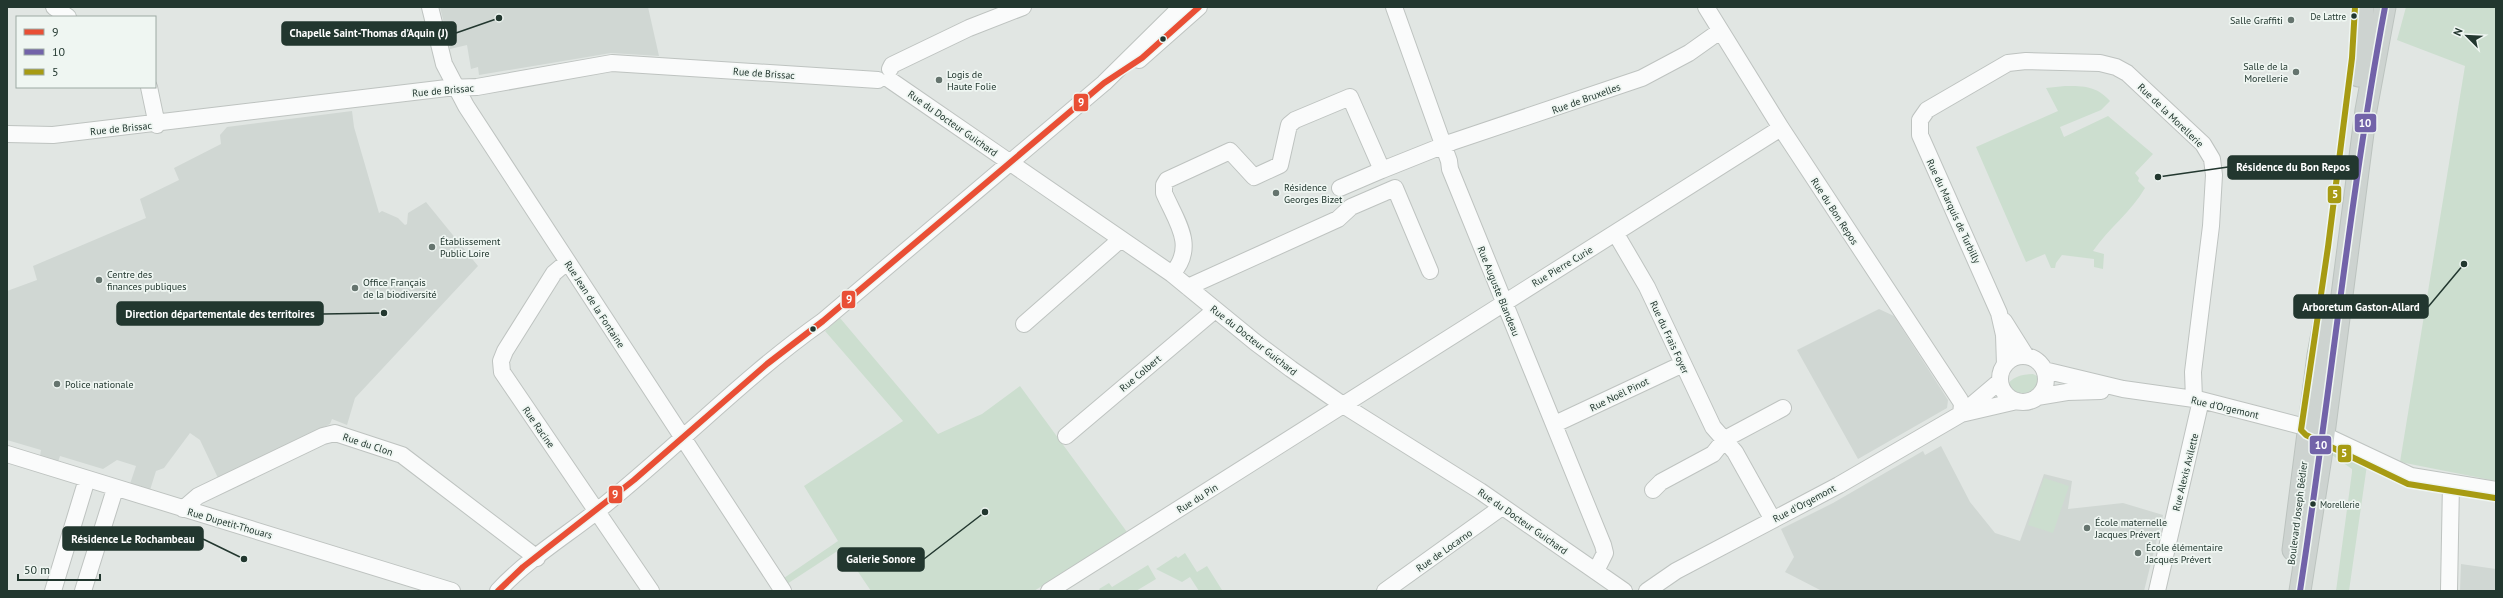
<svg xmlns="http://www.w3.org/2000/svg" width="2503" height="598" font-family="'PT Sans',sans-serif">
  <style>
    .built { fill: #d0d7d3 }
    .green { fill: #ccdecf }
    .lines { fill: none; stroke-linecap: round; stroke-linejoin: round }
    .minor-casing { stroke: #bec3c0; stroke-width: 18 }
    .major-casing { stroke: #bcc3bf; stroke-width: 23 }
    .minor { stroke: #fafbfb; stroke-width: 16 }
    .major { stroke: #cdd3d0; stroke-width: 21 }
    .bus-1-casing { stroke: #eff6f2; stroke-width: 9 }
    .bus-2-casing { stroke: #eff6f2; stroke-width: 9 }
    .bus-3-casing { stroke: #eff6f2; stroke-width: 9 }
    .bus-1 { stroke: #e94f35; stroke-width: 6 }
    .bus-2 { stroke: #7263a9; stroke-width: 6 }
    .bus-3 { stroke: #a79b13; stroke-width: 6 }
    .bus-dot { fill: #22372f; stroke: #eff6f2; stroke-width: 1.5 }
    .poi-dot { fill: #65746e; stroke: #eff6f2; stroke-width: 1.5 }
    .labels { text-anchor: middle; stroke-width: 3.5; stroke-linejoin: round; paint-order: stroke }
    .bus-label { font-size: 9px; fill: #22372f; stroke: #eff6f2; text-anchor: end }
    .poi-label { font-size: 10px; fill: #22372f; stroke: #eff6f2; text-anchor: start }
    .street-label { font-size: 10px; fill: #22372f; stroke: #eff6f2 }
    .leader { fill: none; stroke: #22372f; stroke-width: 1.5 }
    .callout-dot { fill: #22372f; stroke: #eff6f2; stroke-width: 1.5 }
    .callout { fill: #22372f; stroke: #22372f; stroke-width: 1.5 }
    .callout-label { font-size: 11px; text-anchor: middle; font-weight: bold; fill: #fff }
    .line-badge { stroke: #eff6f2; stroke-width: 1.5 }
    .badge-label { font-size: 11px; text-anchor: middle; font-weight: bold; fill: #fff }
  </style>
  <rect width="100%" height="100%" fill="#e1e6e3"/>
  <path class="built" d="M440,7H648L659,56L611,53L479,75L478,67L471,69L467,45L450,49Z
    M352,111L354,127L379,213L382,211L398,218L405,225L407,224L408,213L426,202L478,266L355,398L347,425L332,419L330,424L218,478L200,440L190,433L164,468L156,471L150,490L130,484L136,466L117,460L103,469L60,456L58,462L40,456L41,450L7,440V291L37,280L33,266L146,218L140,199L179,180L174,168L221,144L220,135L227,127Z
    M1879,309L1894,316L1948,400L1947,408L1858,459L1797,350Z
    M1941,446L1970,502L1995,533L2020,541L2044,474L2072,481L2068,509L2123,503L2163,515L2144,591H1822L1785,572L1794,557L1781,529L1833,503L1923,451L1925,455Z
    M2461,564L2496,569V591H2460Z"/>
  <path class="green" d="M2406,7H2496V481L2400,462L2465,66L2397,40Z
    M2065,86C2085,86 2096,86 2110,101L2101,110L2060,127L2064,137L2108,116L2153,154L2135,173L2139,178L2138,181L2145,188C2131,212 2109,228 2093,251L2104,254L2103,269L2094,267V259L2062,255L2056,263L2055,268H2051L2045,254L2026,262L1976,147L2058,111L2046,88Z
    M840,318L938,434L982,414L1020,386L1127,532L1034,591H871L842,548L787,584L784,578L838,541L804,486L903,421L825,331Z
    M2033,374L2041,378C2040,398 2017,405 2006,388C2010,377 2022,374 2033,374Z
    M2339,451L2367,465L2349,591H2336L2352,472V469L2332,455Z
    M2044,478L2069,486L2053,533L2028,525Z
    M1185,553L1197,572L1207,566L1222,590L1199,591L1190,577L1182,582L1156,569L1176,556L1178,558Z
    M1148,565L1156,579L1136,591H1101L1099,589L1109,583L1112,587Z"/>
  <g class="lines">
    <g class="minor-casing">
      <path id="minor" d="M54,7L68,17
        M430,7L444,64L466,106L783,591
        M1394,7L1449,161L1450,169L1603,545L1605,553L1596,571
        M1706,7L1781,128L1960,400L1962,404L1961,414
        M1139,60L1199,7
        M890,69L892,65L969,28L1023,7
        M890,80L1172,274L1255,342L1291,369L1343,405L1480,491L1624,591
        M149,87L157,125
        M7,134L53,135L447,88L477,87L612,63L878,80
        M1382,170L1452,142L1642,78L1689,53L1720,31
        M1616,234L1647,287L1713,427L1735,452L1773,520
        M567,262L554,273L505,351L501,361L502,372L651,591
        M1172,274C1197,246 1176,221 1164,193V185L1167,180L1230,151L1254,177L1280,165L1289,125L1295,120L1350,97L1382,170L1340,188
        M1188,287L1338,219L1351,207L1395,188L1430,271
        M2004,321L2026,356
        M1024,324L1121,239
        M2000 379a23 23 0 1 1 46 0a23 23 0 1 1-46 0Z
        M2005,365L2004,335L1999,313L1920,135V120L1927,110L2008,63L2026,61L2100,63L2116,67L2127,73L2203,144L2212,159L2214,175L2211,226L2193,372L2194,399
        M2044,370L2123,389L2201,400L2263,416L2309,428L2411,476L2496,490
        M2037,397L2067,392L2101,391
        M1961,414L2017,401
        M1555,424L1683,364
        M1066,436L1215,310
        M7,454L452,591
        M1653,490L1661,482L1713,454L1725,439L1783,408
        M183,509L198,496L323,436L335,433L402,455L537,558
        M53,591L87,479
        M83,591L115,489
        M498,591C528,558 572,532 607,503C680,444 745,376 823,321L1104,83L1181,7
        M1049,591L1781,128
        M1385,591L1502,507
        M1647,591L1676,571L1839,485L1961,414L2000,381
        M2157,591L2201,400
        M2449,591L2451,483"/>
    </g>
    <g class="major-casing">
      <path id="major" d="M2358,76L2363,7
        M2293,550L2318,355L2327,307
        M2300,591L2321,457L2366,110L2385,7"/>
    </g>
    <use href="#minor" class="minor"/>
    <use href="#major" class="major"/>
    <g class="bus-1-casing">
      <path id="bus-1" d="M498,591L523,567L634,480L767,364L823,321L1104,83L1142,58L1199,7"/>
    </g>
    <g class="bus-2-casing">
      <path id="bus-2" d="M2300,591C2330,397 2349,200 2385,7"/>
    </g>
    <g class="bus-3-casing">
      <path id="bus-3" d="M2355,7L2352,58L2328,247L2301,430L2306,435L2408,484L2495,498"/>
    </g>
    <use href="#bus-1" class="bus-1"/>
    <use href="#bus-2" class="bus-2"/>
    <use href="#bus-3" class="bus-3"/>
  </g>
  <g class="bus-dot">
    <circle cx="2354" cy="16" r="3.5"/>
    <circle cx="1163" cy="39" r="3.5"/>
    <circle cx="813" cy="329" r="3.5"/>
    <circle cx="2313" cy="504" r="3.5"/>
  </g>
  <g class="poi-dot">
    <circle cx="2291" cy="20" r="4"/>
    <circle cx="2296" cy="72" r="4"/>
    <circle cx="939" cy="80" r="4"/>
    <circle cx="1276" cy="193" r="4"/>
    <circle cx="432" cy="247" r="4"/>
    <circle cx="99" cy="280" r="4"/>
    <circle cx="355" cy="288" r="4"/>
    <circle cx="57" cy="384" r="4"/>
    <circle cx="2087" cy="528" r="4"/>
    <circle cx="2138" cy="553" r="4"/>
  </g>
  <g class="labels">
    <g class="bus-label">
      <text x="2346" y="20">De Lattre</text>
      <text x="2320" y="508" text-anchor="start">Morellerie</text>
    </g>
    <g class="poi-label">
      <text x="2283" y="24" text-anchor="end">Salle Graffiti</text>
      <text x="2288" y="70" text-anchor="end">Salle de la<tspan x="2288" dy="12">Morellerie</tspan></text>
      <text x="947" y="78">Logis de<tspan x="947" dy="12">Haute Folie</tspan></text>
      <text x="1284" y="191">Résidence<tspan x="1284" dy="12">Georges Bizet</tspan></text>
      <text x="440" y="245">Établissement<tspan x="440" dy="12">Public Loire</tspan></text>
      <text x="107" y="278">Centre des<tspan x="107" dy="12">finances publiques</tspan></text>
      <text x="363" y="286">Office Français<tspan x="363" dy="12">de la biodiversité</tspan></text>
      <text x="65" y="388">Police nationale</text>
      <text x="2095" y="526">École maternelle<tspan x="2095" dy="12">Jacques Prévert</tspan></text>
      <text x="2146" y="551">École élémentaire<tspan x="2146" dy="12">Jacques Prévert</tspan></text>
    </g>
    <g class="street-label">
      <text transform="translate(764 73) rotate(4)" y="4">Rue de Brissac</text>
      <text transform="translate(443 90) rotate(-5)" y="4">Rue de Brissac</text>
      <text transform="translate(1586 98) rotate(-20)" y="4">Rue de Bruxelles</text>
      <text transform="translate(2171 115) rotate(44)" y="4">Rue de la Morellerie</text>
      <text transform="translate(953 123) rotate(35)" y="4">Rue du Docteur Guichard</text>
      <text transform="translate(121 128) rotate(-6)" y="4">Rue de Brissac</text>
      <text transform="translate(1835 211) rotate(57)" y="4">Rue du Bon Repos</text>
      <text transform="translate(1954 211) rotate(65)" y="4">Rue du Marquis de Turbilly</text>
      <text transform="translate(1562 266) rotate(-31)" y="4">Rue Pierre Curie</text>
      <text transform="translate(1499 291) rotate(68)" y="4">Rue Auguste Blandeau</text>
      <text transform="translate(595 304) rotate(57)" y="4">Rue Jean de la Fontaine</text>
      <text transform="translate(1670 337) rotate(65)" y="4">Rue du Frais Foyer</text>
      <text transform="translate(1254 340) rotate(38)" y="4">Rue du Docteur Guichard</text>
      <text transform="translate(1140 373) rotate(-40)" y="4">Rue Colbert</text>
      <text transform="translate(1619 394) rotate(-26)" y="4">Rue Noël Pinot</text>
      <text transform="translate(2225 407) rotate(13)" y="4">Rue d'Orgemont</text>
      <text transform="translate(539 427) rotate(55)" y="4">Rue Racine</text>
      <text transform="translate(368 444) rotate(18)" y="4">Rue du Clon</text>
      <text transform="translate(2185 472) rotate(-76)" y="4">Rue Alexis Axilette</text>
      <text transform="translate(1197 498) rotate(-32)" y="4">Rue du Pin</text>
      <text transform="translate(1804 503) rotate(-28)" y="4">Rue d'Orgemont</text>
      <text transform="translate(2297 513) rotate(-83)" y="4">Boulevard Joseph Bédier</text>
      <text transform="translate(1523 521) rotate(35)" y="4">Rue du Docteur Guichard</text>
      <text transform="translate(230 523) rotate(16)" y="4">Rue Dupetit-Thouars</text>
      <text transform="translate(1444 550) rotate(-35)" y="4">Rue de Locarno</text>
    </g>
  </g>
  <path class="leader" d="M499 18L456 33M2158 177L2228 167M2464 264L2428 307M384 313L323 314M244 559L203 539M985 512L924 559"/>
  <g class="callout-dot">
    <circle cx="499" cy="18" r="4"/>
    <circle cx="2158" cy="177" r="4"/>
    <circle cx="2464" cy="264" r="4"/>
    <circle cx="384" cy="313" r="4"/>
    <circle cx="244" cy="559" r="4"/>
    <circle cx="985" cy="512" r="4"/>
  </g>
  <g class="callout">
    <rect x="282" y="22" width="174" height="23" rx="4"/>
    <rect x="2228" y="156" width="130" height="23" rx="4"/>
    <rect x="2294" y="295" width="134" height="23" rx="4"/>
    <rect x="117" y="302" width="206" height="23" rx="4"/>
    <rect x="63" y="527" width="140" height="23" rx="4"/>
    <rect x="838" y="548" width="86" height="23" rx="4"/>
  </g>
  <g class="callout-label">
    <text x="369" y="37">Chapelle Saint-Thomas d’Aquin (J)</text>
    <text x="2293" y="171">Résidence du Bon Repos</text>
    <text x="2361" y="311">Arboretum Gaston-Allard</text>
    <text x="220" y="318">Direction départementale des territoires</text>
    <text x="133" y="543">Résidence Le Rochambeau</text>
    <text x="881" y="563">Galerie Sonore</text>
  </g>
  <g class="line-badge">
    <rect x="1073" y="93" width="16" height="19" rx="4" fill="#e94f35"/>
    <rect x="2354" y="113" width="23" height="20" rx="4" fill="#7263a9"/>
    <rect x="2327" y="185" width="15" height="19" rx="4" fill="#a79b13"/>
    <rect x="841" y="290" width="15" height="19" rx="4" fill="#e94f35"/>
    <rect x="2309" y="435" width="23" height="20" rx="4" fill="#7263a9"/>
    <rect x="2337" y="444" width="15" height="19" rx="4" fill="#a79b13"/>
    <rect x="608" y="485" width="15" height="19" rx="4" fill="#e94f35"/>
  </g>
  <g class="badge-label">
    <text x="1081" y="106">9</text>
    <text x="2365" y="127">10</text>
    <text x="2335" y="198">5</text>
    <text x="849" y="303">9</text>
    <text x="2321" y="449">10</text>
    <text x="2344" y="457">5</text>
    <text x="615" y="498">9</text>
  </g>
  <rect width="2503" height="598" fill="none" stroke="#22372f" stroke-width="16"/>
  <rect x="16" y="16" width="140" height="72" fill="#eff6f2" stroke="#9daaa4"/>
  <rect x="24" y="29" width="20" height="6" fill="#e94f35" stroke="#9daaa4"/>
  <text x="52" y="36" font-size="12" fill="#22372f">9</text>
  <rect x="24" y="49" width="20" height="6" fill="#7263a9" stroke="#9daaa4"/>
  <text x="52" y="56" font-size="12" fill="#22372f">10</text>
  <rect x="24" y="69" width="20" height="6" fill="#a79b13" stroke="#9daaa4"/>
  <text x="52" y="76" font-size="12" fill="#22372f">5</text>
  <g transform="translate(2467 36) rotate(294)" stroke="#eff6f2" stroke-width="3" paint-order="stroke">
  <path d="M0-3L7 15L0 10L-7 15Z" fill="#22372f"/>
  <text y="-6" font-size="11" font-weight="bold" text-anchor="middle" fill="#22372f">N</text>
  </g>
  <path d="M18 574v6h82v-6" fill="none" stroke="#22372f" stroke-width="2"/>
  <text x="24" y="574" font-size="12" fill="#22372f" stroke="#eff6f2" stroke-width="3" paint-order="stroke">50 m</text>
</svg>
